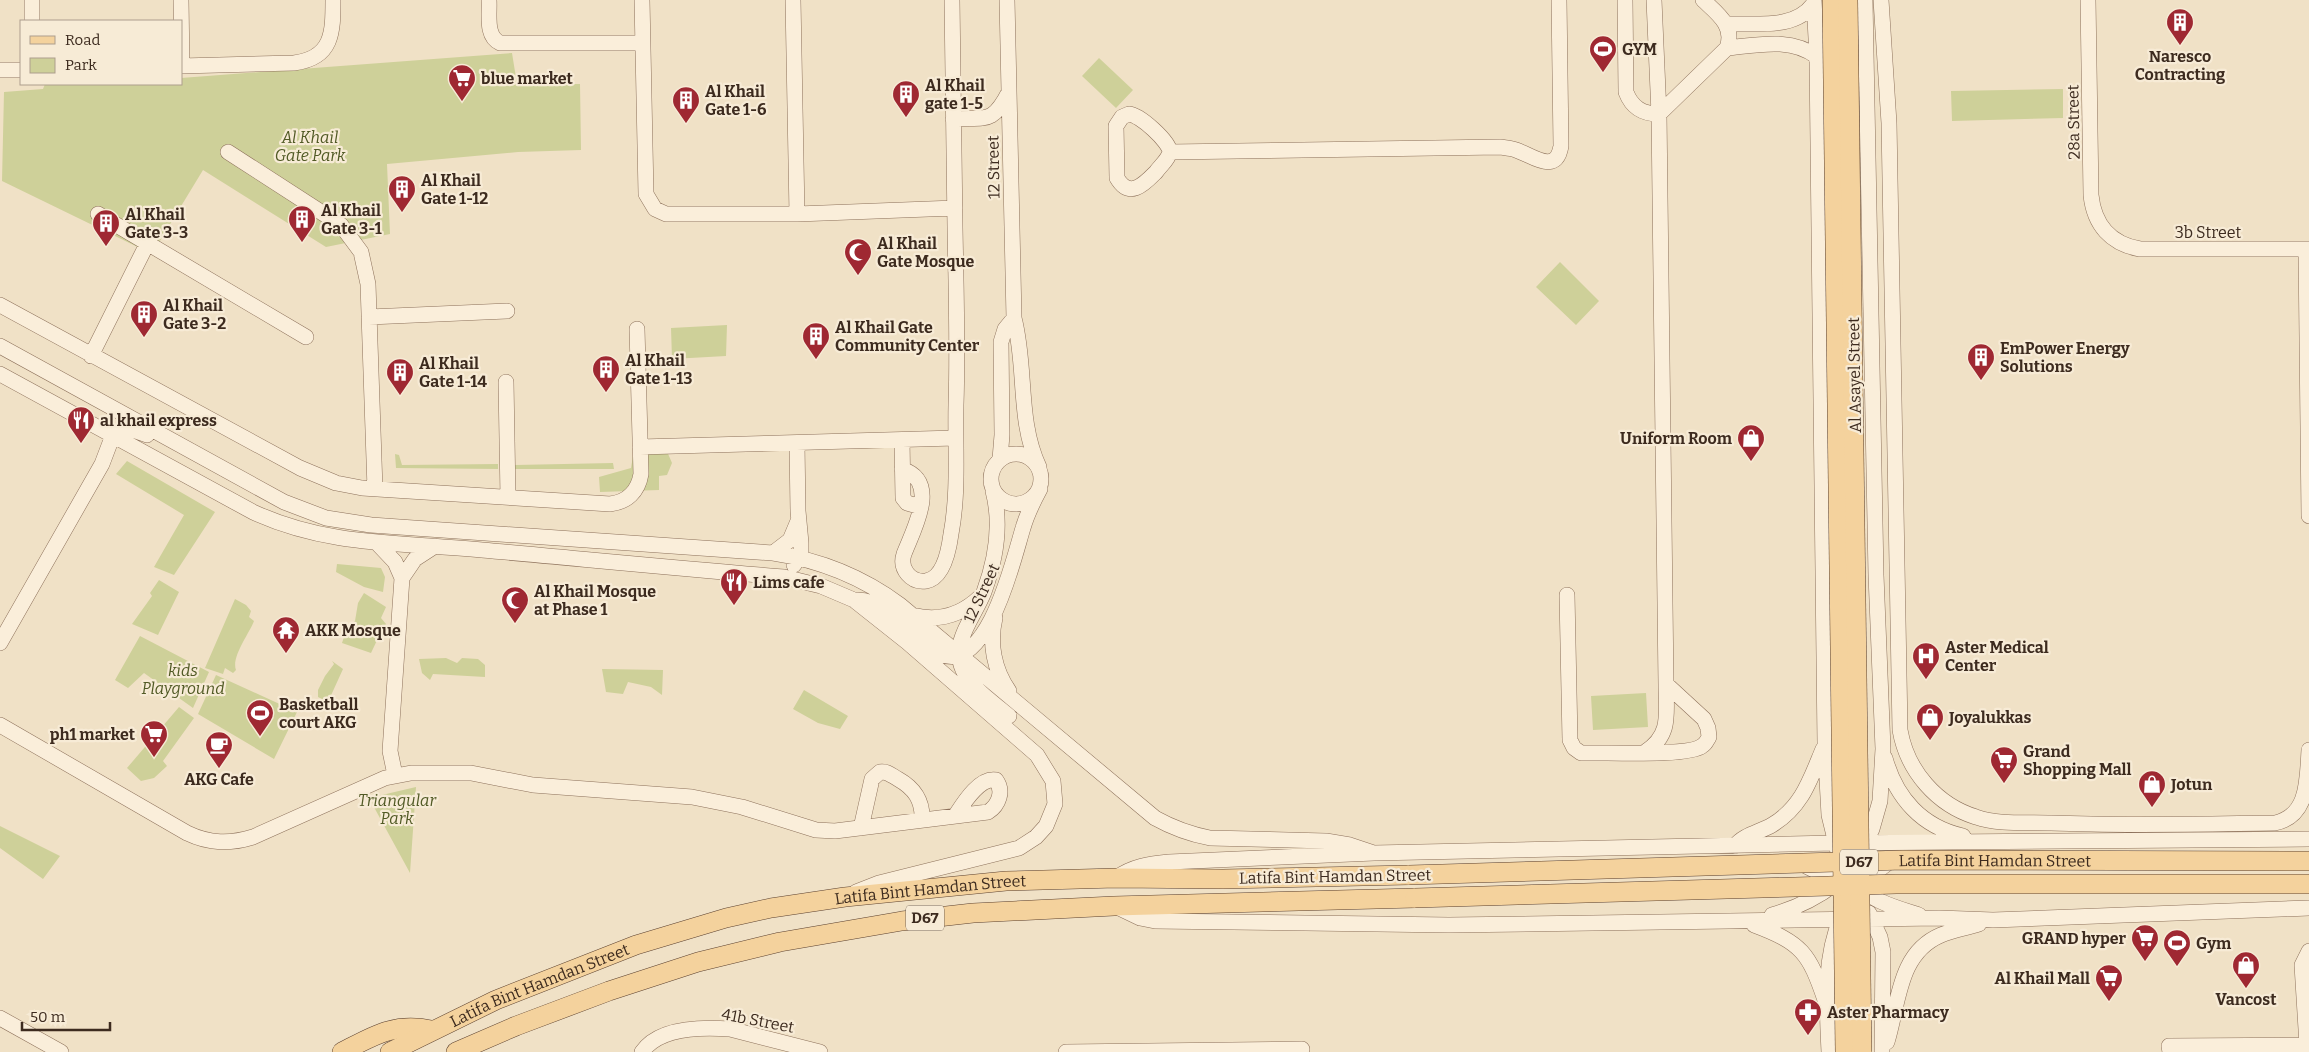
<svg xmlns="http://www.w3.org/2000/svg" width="2309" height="1052" font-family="Bitter,serif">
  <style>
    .green { fill: #ced099 }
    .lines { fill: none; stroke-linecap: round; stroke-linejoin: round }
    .minor-casing { stroke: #8d715b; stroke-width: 16 }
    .major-casing { stroke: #5b402f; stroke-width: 20 }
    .minor { stroke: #faeeda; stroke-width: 15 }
    .major { stroke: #f4d29d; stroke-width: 19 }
    .major-bridge-casing { stroke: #5b402f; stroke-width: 20; stroke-linecap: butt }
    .major-bridge { stroke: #f4d29d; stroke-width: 19 }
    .labels { text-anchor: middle; stroke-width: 4.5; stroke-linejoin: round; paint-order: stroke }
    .shield { fill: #f7ebd6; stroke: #756556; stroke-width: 1 }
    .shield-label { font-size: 15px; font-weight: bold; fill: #3d2b1f }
    .poi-label { font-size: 16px; font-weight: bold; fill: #3d2b1f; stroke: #f7ebd6; text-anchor: start }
    .street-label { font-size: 16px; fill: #3d2b1f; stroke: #f7ebd6 }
    .park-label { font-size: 16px; font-style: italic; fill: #515a25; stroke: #f7ebd6 }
  </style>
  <rect width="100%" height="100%" fill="#f0e1c6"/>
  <path class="green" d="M512,53L517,84H580L581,150L518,152L387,164L390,234L326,247L203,170L152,254L2,181L4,92L43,89L45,84H181V78Z
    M1099,58L1133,90L1116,108L1082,76Z
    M2063,89V118L1952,121L1951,91Z
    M1560,262L1599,301L1576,325L1536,287Z
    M727,325L726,356L672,359L671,328Z
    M666,449L672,463L667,475L659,476V490L600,492L599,477L631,468L634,450Z
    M395,454L399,455L402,465L498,464V469L396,468Z
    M127,461L215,512L174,575L154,567L184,515L116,474Z
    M613,463L614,469H514L515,465Z
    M337,564L381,568L385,577L383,592L364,587L336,572Z
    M159,580L179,592L158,635L132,624L152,596L150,593Z
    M364,593L386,607L381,618L386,624L382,630L378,629L376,632L380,634L371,653L342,643L347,628L355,621L358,603Z
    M235,599L246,605L251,611L249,617L254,621C249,634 231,657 236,670L233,673L225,668L223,674L205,668Z
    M140,636L209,672L193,708L144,673L128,688L115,680Z
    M446,658L457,663L462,658L478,659L485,665V677L433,674L430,680L422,673L419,659Z
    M332,661L343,669L328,702L318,697V690L325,676L334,664Z
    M602,669L663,670L662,695L651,687L628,682L623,694L606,692Z
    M216,675L297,712L274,759L198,714Z
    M804,690L848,716L840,729L818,723L793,709Z
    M1646,693L1648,727L1593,730L1591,696Z
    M179,707L194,718L163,761L167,766L154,778L141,781L127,768Z
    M416,787L410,873L369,798Z
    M0,826L60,856L43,879L0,848Z"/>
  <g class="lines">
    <g class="minor-casing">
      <path id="minor" d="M32,0V21
        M181,0L182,66
        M489,0C490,14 485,36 500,43H643
        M642,0L646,194L655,209L666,214H797L955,208
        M793,0L797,214
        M1007,0L1014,318C1027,368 1017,420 1039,467
        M1625,0L1626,92C1632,108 1643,114 1659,114L1727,48C1735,26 1718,14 1703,0
        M1814,0L1817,57L1825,743L1829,815L1838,852
        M1881,0L1889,123L1900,730C1907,771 1937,805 1976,817C1999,825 2027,822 2051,823C2126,826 2201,824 2275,823C2309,816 2307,779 2309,750
        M2088,0L2091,195C2094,225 2111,244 2140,249H2309
        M1727,24C1756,23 1796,30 1814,3
        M1727,48C1757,45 1792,37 1817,57
        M181,66L294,63C333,58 333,32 333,0
        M0,70H21
        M1129,114C1140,115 1169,141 1170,152C1168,160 1161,165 1156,172C1145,183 1130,200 1117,178L1116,126L1122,117Z
        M953,119C986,117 992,125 1009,92
        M228,152L341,225L361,252L368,284L375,489
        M1170,152L1500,147C1506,148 1511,148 1516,150C1532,155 1556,176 1561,146L1559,0
        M98,214L306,337
        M2306,249L2309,516
        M0,305L300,468L336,483L362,488L610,504C627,502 638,492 641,474L637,329
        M369,317L507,311
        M0,346L284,502L326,518L371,525L773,553C820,560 861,576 900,605L1155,818C1173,828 1189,834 1210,838L1326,841L1350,845L1374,853
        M91,356L147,244
        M0,374L253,512C329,547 401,542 482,550C583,559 683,569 784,577L821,586L854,600L907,642L1037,755L1053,781L1055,804L1046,826L1036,837L1019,848L879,883L856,892
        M506,382L508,497
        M902,440L903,498L907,503L921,507
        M640,447L955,438
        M991 479a25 25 0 1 1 50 0a25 25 0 1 1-50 0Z
        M1000,459L1002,435L1001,342L1005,329L1014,318
        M902,469C941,482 913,530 904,554C899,569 911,583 926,581C944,578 949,549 951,534C959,491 955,448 956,405C958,346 956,287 955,227C954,151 953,76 952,0
        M993,491C1002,525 996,559 984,592C974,618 950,642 963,670C972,689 994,703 1009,716
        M377,543L395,562L402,578
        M773,553L790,540L798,521
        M794,565L801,553V543L798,511L797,444
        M1567,595L1570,740L1574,748L1581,753C1603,752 1688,757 1702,746C1706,744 1707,740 1709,737L1708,728L1704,719L1666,684
        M856,600C884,598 917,638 940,654C988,674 1014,557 1023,528C1027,514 1033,502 1040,489
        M912,615C938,622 961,615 980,597
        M995,618C989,643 994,670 1009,691
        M0,643L102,464L113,435L130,429L147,435
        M0,725L187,833C210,844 230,844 253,837L385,778L411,773H471L533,785L692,797L742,807L816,830L835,831L988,812C999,805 1004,791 996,780C979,777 963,804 955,816
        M1645,752C1672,735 1666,713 1666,684L1659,114L1654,0
        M1885,758C1896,798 1922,827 1963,836
        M395,775L390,751L402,578L415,559L435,546
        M861,828L872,779L880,772C887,771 891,775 898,779C914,788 923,800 922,820
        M1735,846C1743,835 1760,832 1772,825C1802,807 1810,780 1823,749
        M1862,850L1872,829L1880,801L1883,749L1876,575L1865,0
        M1802,864L1846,886
        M1116,878C1133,866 1149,864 1169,862L1374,853L1835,843L2309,839
        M1854,881C1867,900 1897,908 1919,915
        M1859,890L1871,876L1893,859
        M1115,906L1140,918L1155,921L1449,925L1939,918L1993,920L2309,908
        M1869,913L1880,937L1883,952L1882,1052
        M1772,915C1796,908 1816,899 1836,883
        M1754,925C1802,943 1809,953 1825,1000
        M0,1018L61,1052
        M1887,1042C1899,1003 1898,953 1941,935C1953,930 1967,928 1979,924
        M2307,1045L2302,965L2309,951
        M642,1052C659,1027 703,1027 730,1029L820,1052
        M1066,1052L1302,1049
        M1829,1052C1827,1008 1823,959 1841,918
        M2170,1052L2169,1046L2309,1045"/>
    </g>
    <g class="major-casing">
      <g id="major">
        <path d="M342,1052C373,1036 394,1022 431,1030"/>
        <path id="s1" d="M390,1052L496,1000L636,945L726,918L771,908L845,897L1006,881L1116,878L1223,879L1409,875"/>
        <path d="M456,1052L516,1026L609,991L698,962L780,942L902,921L973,913L1114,906L1415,898"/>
      </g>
    </g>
    <use href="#minor" class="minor"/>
    <use href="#major" class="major"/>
    <g class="major-bridge-casing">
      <g id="major-bridge">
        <path d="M1832,0L1845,1052"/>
        <path d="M1848,0L1862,1052"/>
        <path id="s2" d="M1409,875L1903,860L2309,861"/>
        <path d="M1415,898L1896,884H2309"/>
      </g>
    </g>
    <use href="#major-bridge" class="major-bridge"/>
  </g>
  <defs>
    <g id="building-pin" transform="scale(1.4375)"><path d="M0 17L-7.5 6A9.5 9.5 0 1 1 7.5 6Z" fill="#9f2832" stroke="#f7ebd6"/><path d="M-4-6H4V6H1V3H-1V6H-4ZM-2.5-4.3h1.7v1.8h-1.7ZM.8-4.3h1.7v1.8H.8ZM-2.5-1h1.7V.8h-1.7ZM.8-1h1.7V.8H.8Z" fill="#fff"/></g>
    <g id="stadium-pin" transform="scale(1.4375)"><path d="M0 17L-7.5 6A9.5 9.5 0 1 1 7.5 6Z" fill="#9f2832" stroke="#f7ebd6"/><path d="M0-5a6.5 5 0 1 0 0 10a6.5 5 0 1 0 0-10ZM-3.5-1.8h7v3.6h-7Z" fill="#fff"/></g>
    <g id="supermarket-pin" transform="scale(1.4375)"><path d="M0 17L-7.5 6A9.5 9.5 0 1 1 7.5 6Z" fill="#9f2832" stroke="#f7ebd6"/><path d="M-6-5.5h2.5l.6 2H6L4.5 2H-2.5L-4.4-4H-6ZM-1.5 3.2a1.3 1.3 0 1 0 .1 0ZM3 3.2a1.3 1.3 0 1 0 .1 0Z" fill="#fff"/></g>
    <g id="mosque-pin" transform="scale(1.4375)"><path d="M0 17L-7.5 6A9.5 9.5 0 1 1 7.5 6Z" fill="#9f2832" stroke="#f7ebd6"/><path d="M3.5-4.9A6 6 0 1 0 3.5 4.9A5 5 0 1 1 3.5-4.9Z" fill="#fff"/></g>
    <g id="restaurant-pin" transform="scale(1.4375)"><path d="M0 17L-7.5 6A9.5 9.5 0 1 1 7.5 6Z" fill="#9f2832" stroke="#f7ebd6"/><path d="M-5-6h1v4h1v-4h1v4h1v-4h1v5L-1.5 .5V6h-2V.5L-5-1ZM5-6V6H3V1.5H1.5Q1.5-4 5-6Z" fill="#fff"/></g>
    <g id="shop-pin" transform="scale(1.4375)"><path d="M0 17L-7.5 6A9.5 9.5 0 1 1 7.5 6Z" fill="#9f2832" stroke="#f7ebd6"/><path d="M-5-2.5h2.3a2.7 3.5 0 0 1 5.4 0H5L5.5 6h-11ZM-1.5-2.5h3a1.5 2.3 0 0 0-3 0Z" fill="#fff"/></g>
    <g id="temple-pin" transform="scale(1.4375)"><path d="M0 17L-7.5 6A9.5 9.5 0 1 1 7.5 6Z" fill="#9f2832" stroke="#f7ebd6"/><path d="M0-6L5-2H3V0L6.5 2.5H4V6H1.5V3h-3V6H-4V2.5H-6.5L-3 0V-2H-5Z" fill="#fff"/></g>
    <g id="hospital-pin" transform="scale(1.4375)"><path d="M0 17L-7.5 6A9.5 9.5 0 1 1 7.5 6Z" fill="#9f2832" stroke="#f7ebd6"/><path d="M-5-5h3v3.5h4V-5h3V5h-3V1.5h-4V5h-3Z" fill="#fff"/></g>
    <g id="cafe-pin" transform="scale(1.4375)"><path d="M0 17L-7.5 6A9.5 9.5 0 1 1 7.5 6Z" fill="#9f2832" stroke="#f7ebd6"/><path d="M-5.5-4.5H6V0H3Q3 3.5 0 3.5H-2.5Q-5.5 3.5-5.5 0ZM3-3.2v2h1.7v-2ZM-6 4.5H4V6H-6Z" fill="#fff"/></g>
    <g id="pharmacy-pin" transform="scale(1.4375)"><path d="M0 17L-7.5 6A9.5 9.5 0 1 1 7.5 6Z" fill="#9f2832" stroke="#f7ebd6"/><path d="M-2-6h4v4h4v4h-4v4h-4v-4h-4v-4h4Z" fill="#fff"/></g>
  </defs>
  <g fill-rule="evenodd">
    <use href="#building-pin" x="2180" y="22"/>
    <use href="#stadium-pin" x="1603" y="49"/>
    <use href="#supermarket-pin" x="462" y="78"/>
    <use href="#building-pin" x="906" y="94"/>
    <use href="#building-pin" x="686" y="100"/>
    <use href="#building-pin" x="402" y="189"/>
    <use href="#building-pin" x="302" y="219"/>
    <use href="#building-pin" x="106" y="223"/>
    <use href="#mosque-pin" x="858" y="252"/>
    <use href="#building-pin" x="144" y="314"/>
    <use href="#building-pin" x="816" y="336"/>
    <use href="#building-pin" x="1981" y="357"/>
    <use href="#building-pin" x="606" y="369"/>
    <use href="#building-pin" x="400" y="372"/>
    <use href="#restaurant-pin" x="81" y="420"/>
    <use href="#shop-pin" x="1751" y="438"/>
    <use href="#restaurant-pin" x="734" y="582"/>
    <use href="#mosque-pin" x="515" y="600"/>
    <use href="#temple-pin" x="286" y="630"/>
    <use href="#hospital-pin" x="1926" y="656"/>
    <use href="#stadium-pin" x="260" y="713"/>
    <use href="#shop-pin" x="1930" y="717"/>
    <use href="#supermarket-pin" x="154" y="734"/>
    <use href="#cafe-pin" x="219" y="745"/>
    <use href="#supermarket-pin" x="2004" y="760"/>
    <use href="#shop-pin" x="2152" y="784"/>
    <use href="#supermarket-pin" x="2145" y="938"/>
    <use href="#stadium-pin" x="2177" y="943"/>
    <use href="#shop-pin" x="2246" y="965"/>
    <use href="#supermarket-pin" x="2109" y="978"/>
    <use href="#pharmacy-pin" x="1808" y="1012"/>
  </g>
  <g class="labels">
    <g class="shield">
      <rect x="1840" y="849.5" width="38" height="25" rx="4"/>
      <rect x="906" y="905.5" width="38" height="25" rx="4"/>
    </g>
    <g class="shield-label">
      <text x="1859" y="867">D67</text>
      <text x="925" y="923">D67</text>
    </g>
    <g class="poi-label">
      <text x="1622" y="55">GYM</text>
      <text x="2180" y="62" text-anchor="middle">Naresco<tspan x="2180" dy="18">Contracting</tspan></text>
      <text x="481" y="84">blue market</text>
      <text x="925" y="91">Al Khail<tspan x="925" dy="18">gate 1-5</tspan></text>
      <text x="705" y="97">Al Khail<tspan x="705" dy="18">Gate 1-6</tspan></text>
      <text x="421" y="186">Al Khail<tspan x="421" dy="18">Gate 1-12</tspan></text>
      <text x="321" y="216">Al Khail<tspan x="321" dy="18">Gate 3-1</tspan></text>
      <text x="125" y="220">Al Khail<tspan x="125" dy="18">Gate 3-3</tspan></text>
      <text x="877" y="249">Al Khail<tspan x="877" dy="18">Gate Mosque</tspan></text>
      <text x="163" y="311">Al Khail<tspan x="163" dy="18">Gate 3-2</tspan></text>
      <text x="835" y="333">Al Khail Gate<tspan x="835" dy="18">Community Center</tspan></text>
      <text x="2000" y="354">EmPower Energy<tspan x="2000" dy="18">Solutions</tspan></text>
      <text x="625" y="366">Al Khail<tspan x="625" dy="18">Gate 1-13</tspan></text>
      <text x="419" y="369">Al Khail<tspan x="419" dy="18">Gate 1-14</tspan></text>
      <text x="100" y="426">al khail express</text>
      <text x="1732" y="444" text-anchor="end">Uniform Room</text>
      <text x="753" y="588">Lims cafe</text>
      <text x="534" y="597">Al Khail Mosque<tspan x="534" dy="18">at Phase 1</tspan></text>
      <text x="305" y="636">AKK Mosque</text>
      <text x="1945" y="653">Aster Medical<tspan x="1945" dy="18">Center</tspan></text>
      <text x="279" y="710">Basketball<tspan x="279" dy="18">court AKG</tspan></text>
      <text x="1949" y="723">Joyalukkas</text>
      <text x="135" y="740" text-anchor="end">ph1 market</text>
      <text x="2023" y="757">Grand<tspan x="2023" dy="18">Shopping Mall</tspan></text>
      <text x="219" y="785" text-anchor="middle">AKG Cafe</text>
      <text x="2171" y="790">Jotun</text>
      <text x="2126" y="944" text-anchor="end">GRAND hyper</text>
      <text x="2196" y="949">Gym</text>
      <text x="2090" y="984" text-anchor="end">Al Khail Mall</text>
      <text x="2246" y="1005" text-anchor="middle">Vancost</text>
      <text x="1827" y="1018">Aster Pharmacy</text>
    </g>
    <g class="street-label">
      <text transform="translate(2073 122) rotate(-91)" y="6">28a Street</text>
      <text transform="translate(993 167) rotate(-91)" y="6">12 Street</text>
      <text x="2208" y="238">3b Street</text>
      <text transform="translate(1854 375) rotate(-91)" y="6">Al Asayel Street</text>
      <text transform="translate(981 593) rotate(-65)" y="6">12 Street</text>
      <text dy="6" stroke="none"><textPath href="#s2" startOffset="586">Latifa Bint Hamdan Street</textPath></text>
      <text transform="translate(1335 876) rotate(-1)" y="6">Latifa Bint Hamdan Street</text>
      <text dy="6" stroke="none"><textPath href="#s1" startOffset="569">Latifa Bint Hamdan Street</textPath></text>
      <text dy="6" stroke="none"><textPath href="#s1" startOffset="164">Latifa Bint Hamdan Street</textPath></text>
      <text transform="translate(758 1020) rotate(11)" y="6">41b Street</text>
    </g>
    <g class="park-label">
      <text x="310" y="143">Al Khail<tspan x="310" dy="18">Gate Park</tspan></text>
      <text x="183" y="676">kids<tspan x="183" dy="18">Playground</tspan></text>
      <text x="397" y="806">Triangular<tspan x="397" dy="18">Park</tspan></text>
    </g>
  </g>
  <rect x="20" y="20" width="162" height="65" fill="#f7ebd6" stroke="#ad9e8d"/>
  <rect x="30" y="36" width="25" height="8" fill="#f4d29d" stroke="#ad9e8d"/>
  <text x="65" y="45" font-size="15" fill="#3d2b1f">Road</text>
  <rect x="30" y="58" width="25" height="15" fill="#ced099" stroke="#ad9e8d"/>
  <text x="65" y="70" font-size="15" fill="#3d2b1f">Park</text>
  <path d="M22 1022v8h88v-8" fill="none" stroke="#3d2b1f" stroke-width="2.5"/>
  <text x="30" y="1022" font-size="15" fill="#3d2b1f" stroke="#f7ebd6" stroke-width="4" paint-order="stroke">50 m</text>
</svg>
